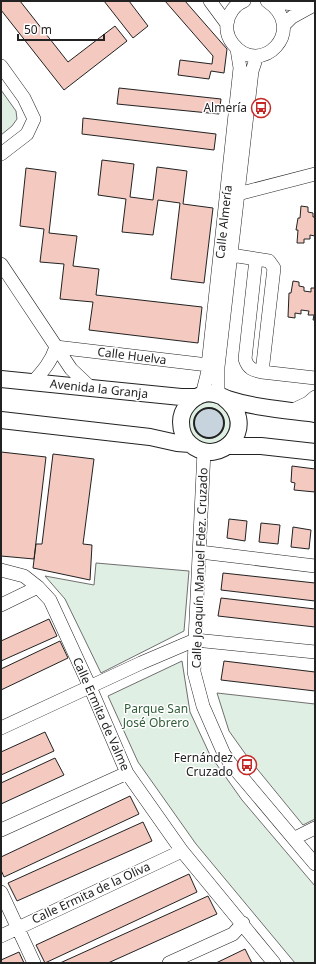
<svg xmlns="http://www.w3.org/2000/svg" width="316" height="964" font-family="'Noto Sans',sans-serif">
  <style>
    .green { fill: #e0efe3; stroke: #6f6f6f }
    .water { fill: #c7d3dd; stroke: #6f6f6f }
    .building { fill: #f3c9c0; stroke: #222 }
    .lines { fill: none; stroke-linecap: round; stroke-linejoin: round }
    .minor-casing { stroke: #222; stroke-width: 14 }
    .major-casing { stroke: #222; stroke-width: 18 }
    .minor { stroke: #fff; stroke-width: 13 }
    .major { stroke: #fff; stroke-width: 16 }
    .wall { stroke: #222; stroke-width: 2 }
    .labels { text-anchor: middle; stroke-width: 3; stroke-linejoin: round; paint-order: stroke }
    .poi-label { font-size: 12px; fill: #222; stroke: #fff; text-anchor: end }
    .street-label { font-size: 12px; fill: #222; stroke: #fff }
    .park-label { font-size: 12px; fill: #2f5e38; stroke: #fff }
  </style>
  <rect width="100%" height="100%" fill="#fff"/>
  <path class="green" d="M1,90L16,111L17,119L12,126L1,135Z
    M188 423a21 21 0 1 1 42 0a21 21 0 1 1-42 0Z
    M96,563L189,571L184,631L101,673L65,599L45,576L94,585Z
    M182,661L190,712L210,755L242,800L315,886V963H295L196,844L138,762L108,696Z
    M217,693L315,704V819L303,825L249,759L229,731Z"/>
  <path class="water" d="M194 423a15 15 0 1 1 30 0a15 15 0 1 1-30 0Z"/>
  <path class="building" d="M1,1H20L68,62L115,26L127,41L64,90L1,10Z
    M104,1H129L148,26L133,38Z
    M165,1H185L227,49L224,73L211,71L209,79L178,75L180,60L212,64L213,56Z
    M119,88L221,99L219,114L117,104Z
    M83,118L216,134L214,150L82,134Z
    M102,160L134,164L130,197L153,200L157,167L187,171L183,204L213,208L204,283L171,279L180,203L158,200L153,235L122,232L126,199L98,195Z
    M26,168L56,172L49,233L77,236L73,266L99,269L96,295L202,307L198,343L89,330L93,302L60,299L64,264L40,262L44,229L20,226Z
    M301,206L308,207V212L313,213V217H315V236L310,235V239H304V243H297L298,230H296L298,218H300Z
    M293,281L299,282V286L304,287V291L311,292V288H315V320H313L314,315H308L309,311L301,310V314L295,313V318L288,317L289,293H291Z
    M1,452L46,457L34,559L1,556Z
    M53,454L94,459L83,544L92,545L90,580L33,568L36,544H42Z
    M292,466L315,469V492L294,490L295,483L291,482Z
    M229,519L247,521L245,541L227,538Z
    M261,523L280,525L278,544L259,542Z
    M293,527L311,530L309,549L291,547Z
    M223,573L315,583V601L221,590Z
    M221,598L315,609V627L218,616Z
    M49,619L57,636L1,661V641Z
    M60,641L68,658L1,690V669Z
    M224,661L315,672V691L221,680Z
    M45,732L54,751L1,775V752Z
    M55,758L64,775L1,804V783Z
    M130,796L139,814L4,877L1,870V857Z
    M143,822L152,841L17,901L8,883Z
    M189,874L197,892L45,963L36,945Z
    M208,896L217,914L108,963H60Z
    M245,949L252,963H216Z
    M19,952L24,963H1V960Z"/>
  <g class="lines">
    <g class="minor-casing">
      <path id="minor" d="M210,1L227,24
        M244,1C235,4 228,14 227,24C226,32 229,39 233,44C261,79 309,29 267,1
        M267,1L311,6
        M284,25L292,17L312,6
        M1,66L24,98L34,119L27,134L1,154
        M238,194L315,174
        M231,255L269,261L274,268L262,372L315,378
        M256,259L245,359C248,369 253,370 262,372
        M1,264L71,369L91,388
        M56,347L208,365
        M33,382C43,371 51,362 56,347
        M202,395L207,375L240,68L237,49
        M218,395V367L252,71L257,56
        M291,411L308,403L315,397
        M204,451L195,640L194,672L203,706L224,754L230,763L315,864
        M200,552L315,566
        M1,570L24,576L38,587L50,600L90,687L127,773L182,851L274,963
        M1,605L38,587
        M1,728L141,663L195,640L315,652
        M1,830L127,773
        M295,838L315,828
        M1,892L34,963
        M1,936L182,851
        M169,963L233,934L243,923"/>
    </g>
    <g class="major-casing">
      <path id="major" d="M1,379L181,397H197
        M224,398C261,426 220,470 190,444C184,439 181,430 181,422C181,409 192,397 204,394C213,391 220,396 228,399C256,408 285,410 315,414
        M1,420L150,437L177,443L190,444
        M227,446H261L315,452"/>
    </g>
    <use href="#minor" class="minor"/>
    <use href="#major" class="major"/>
    <path class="wall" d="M194 423a15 15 0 1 1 30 0a15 15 0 1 1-30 0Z"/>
  </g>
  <defs>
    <g id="bus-ring" transform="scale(1)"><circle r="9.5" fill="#fff" stroke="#c62828" stroke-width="1.5"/><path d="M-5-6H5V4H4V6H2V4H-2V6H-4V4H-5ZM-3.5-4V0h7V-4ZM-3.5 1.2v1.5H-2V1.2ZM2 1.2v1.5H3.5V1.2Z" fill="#c62828"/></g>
  </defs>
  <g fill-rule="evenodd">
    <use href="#bus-ring" x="261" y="108"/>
    <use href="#bus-ring" x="247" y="765"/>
  </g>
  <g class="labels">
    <g class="poi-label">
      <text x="247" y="112">Almería</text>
      <text x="233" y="762">Fernández<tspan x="233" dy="14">Cruzado</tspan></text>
    </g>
    <g class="street-label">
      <text transform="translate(224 222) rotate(-84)" y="4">Calle Almería</text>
      <text transform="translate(132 356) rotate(7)" y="4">Calle Huelva</text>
      <text transform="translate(99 389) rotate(6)" y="4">Avenida la Granja</text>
      <text transform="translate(200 568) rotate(-88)" y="4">Calle Joaquín Manuel Fdez. Cruzado</text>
      <text transform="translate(101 714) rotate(66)" y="4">Calle Ermita de Valme</text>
      <text transform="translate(91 893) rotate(-25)" y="4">Calle Ermita de la Oliva</text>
    </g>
    <g class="park-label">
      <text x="156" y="713">Parque San<tspan x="156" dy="14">José Obrero</tspan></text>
    </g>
  </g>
  <rect width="316" height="964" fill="none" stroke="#222222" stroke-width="4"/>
  <path d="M18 34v6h86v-6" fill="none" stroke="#222222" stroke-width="2"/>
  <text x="24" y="34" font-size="12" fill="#222222" stroke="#ffffff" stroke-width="3" paint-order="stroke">50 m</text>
</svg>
